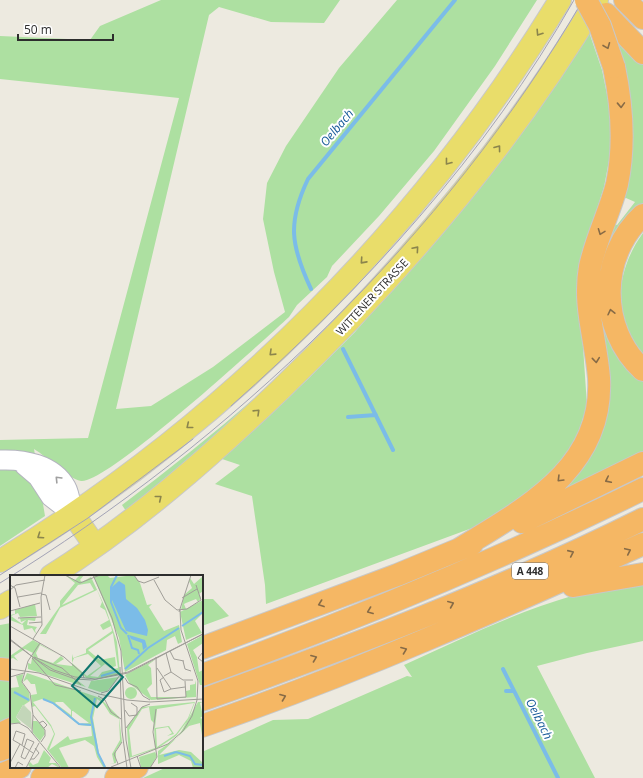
<svg xmlns="http://www.w3.org/2000/svg" width="643" height="778" font-family="'Open Sans',sans-serif">
  <style>
    .green { fill: #ade0a1 }
    .lines { fill: none; stroke-linecap: round; stroke-linejoin: round }
    .stream { stroke: #7bbce8; stroke-width: 4 }
    .minor-casing { stroke: #b4b4bf; stroke-width: 21 }
    .major-casing { stroke: #c8c8c8; stroke-width: 24 }
    .highway-casing { stroke: #c8c8c8; stroke-width: 24 }
    .minor { stroke: #fff; stroke-width: 19 }
    .major { stroke: #e9dd6a; stroke-width: 22 }
    .highway { stroke: #f5b764; stroke-width: 22 }
    .tram { stroke: #a3a3b6; stroke-width: 1 }
    .highway-bridge-casing { stroke: #c8c8c8; stroke-width: 24; stroke-linecap: butt }
    .highway-bridge { stroke: #f5b764; stroke-width: 22 }
    .oneway { stroke: #8b854c }
    .oneway2 { stroke: #876b46 }
    .oneway3 { stroke: #a0a0a0 }
    .labels { text-anchor: middle; stroke-width: 4; stroke-linejoin: round; paint-order: stroke }
    .shield { fill: #fff; stroke: #6c6c6c; stroke-width: 1 }
    .shield-label { font-size: 10px; font-weight: bold; fill: #2d2d2d }
    .street-label { font-size: 11px; fill: #2d2d2d; stroke: #fff }
    .water-label { font-size: 12px; font-style: italic; fill: #165998; stroke: #fff }
    .inset-river { fill: none; stroke: #7bbce8; stroke-width: 2 }
    .inset-road { fill: none; stroke: #a09e98; stroke-width: 1 }
    .view { fill: #0f766e; fill-opacity: 0.15; stroke: #0f766e; stroke-width: 2 }
    .inset-edge { fill: none; stroke: #2d2d2d; stroke-width: 2 }
  </style>
  <rect width="100%" height="100%" fill="#edeae0"/>
  <path class="green" d="M161,0H340L324,23L271,22L219,7L209,15L116,409L151,406L213,367L285,312L274,272L263,219L267,183L286,146L339,68L397,0H537L495,66L434,151L379,216L332,266L327,277L297,305L289,317C263,341 106,485 81,481C66,478 48,457 34,449L45,516L0,546V440L88,438L179,98L0,79V36L90,40L100,26Z
    M578,13L579,15C554,54 529,94 502,131C395,274 267,402 128,514L122,505C227,426 327,340 412,240C473,169 527,92 578,13Z
    M606,26L643,65V207L604,279L643,378V452L556,496L588,451L593,304L610,223L617,225L635,202L626,198L619,200Z
    M589,32L602,70L610,109L611,150L604,187L593,222L582,331L587,406L576,439L565,460L502,517L266,604L265,585L252,496L215,484L240,465L219,458L306,381L355,332L454,219Z
    M643,233V354C609,320 617,268 643,233Z
    M643,582V641L587,653L537,666L595,778H143L167,767H202V752L273,720L308,719L407,676L412,677L404,665C480,631 558,590 643,582Z
    M202,599H213L229,616L202,626Z
    M11,623V719L0,724V625Z"/>
  <g class="lines">
    <path class="stream" d="M311,289C291,246 287,223 308,179L455,0
      M343,349L393,450
      M348,417L376,415
      M503,669L558,778
      M506,691H514"/>
    <g class="minor-casing">
      <path id="minor" d="M0,460C24,459 53,464 66,487C70,494 71,506 73,514
        M24,465L38,477L51,497L73,514"/>
    </g>
    <g class="major-casing">
      <path id="major" d="M73,514L95,546
        M0,561C227,424 422,226 560,0
        M51,576C135,523 210,457 281,389C402,272 511,145 597,0
        M0,608L11,601"/>
    </g>
    <g class="highway-casing">
      <path id="highway" d="M625,0L643,18
        M606,14L643,53
        M643,215C599,255 598,329 643,370
        M522,522L643,463
        M458,550C524,509 604,469 599,378C596,340 583,305 590,267C596,238 610,212 617,184C625,145 622,105 614,67
        M573,586L643,574
        M202,648L397,575L472,544
        M0,669L11,670
        M202,675C352,621 499,560 643,489
        M202,700C350,647 503,589 643,519
        M202,726C353,674 498,610 643,544
        M0,734L11,729
        M0,750L11,746
        M0,775L20,767
        M42,778L78,767
        M116,778L137,767"/>
    </g>
    <use href="#minor" class="minor"/>
    <use href="#major" class="major"/>
    <use href="#highway" class="highway"/>
    <path class="tram" d="M231,406C363,289 487,154 574,0
      M0,575L88,518L193,439
      M0,583C232,440 445,237 583,0"/>
    <g class="highway-bridge-casing">
      <path id="highway-bridge" d="M586,0L600,26L614,67"/>
    </g>
    <use href="#highway-bridge" class="highway-bridge"/>
  </g>
  <defs><path id="oneway-chevron" d="M-2-3.5L2.5 0L-2 3.5" fill="none" stroke-width="1.6" stroke-linecap="round" stroke-linejoin="round"/></defs>
  <g class="oneway">
    <use href="#oneway-chevron" transform="translate(539 33) rotate(123)"/>
    <use href="#oneway-chevron" transform="translate(498 148) rotate(-53)"/>
    <use href="#oneway-chevron" transform="translate(448 162) rotate(128)"/>
    <use href="#oneway-chevron" transform="translate(416 249) rotate(-49)"/>
    <use href="#oneway-chevron" transform="translate(363 261) rotate(132)"/>
    <use href="#oneway-chevron" transform="translate(272 353) rotate(136)"/>
    <use href="#oneway-chevron" transform="translate(257 412) rotate(-44)"/>
    <use href="#oneway-chevron" transform="translate(189 426) rotate(141)"/>
    <use href="#oneway-chevron" transform="translate(159 498) rotate(-39)"/>
    <use href="#oneway-chevron" transform="translate(40 536) rotate(146)"/>
  </g>
  <g class="oneway2">
    <use href="#oneway-chevron" transform="translate(607 46) rotate(68)"/>
    <use href="#oneway-chevron" transform="translate(621 105) rotate(88)"/>
    <use href="#oneway-chevron" transform="translate(601 232) rotate(111)"/>
    <use href="#oneway-chevron" transform="translate(611 312) rotate(-103)"/>
    <use href="#oneway-chevron" transform="translate(596 360) rotate(84)"/>
    <use href="#oneway-chevron" transform="translate(560 479) rotate(135)"/>
    <use href="#oneway-chevron" transform="translate(608 480) rotate(154)"/>
    <use href="#oneway-chevron" transform="translate(628 551) rotate(-25)"/>
    <use href="#oneway-chevron" transform="translate(571 553) rotate(-24)"/>
    <use href="#oneway-chevron" transform="translate(321 604) rotate(160)"/>
    <use href="#oneway-chevron" transform="translate(451 604) rotate(-23)"/>
    <use href="#oneway-chevron" transform="translate(370 611) rotate(159)"/>
    <use href="#oneway-chevron" transform="translate(404 650) rotate(-21)"/>
    <use href="#oneway-chevron" transform="translate(314 658) rotate(-21)"/>
    <use href="#oneway-chevron" transform="translate(283 697) rotate(-21)"/>
  </g>
  <use class="oneway3" href="#oneway-chevron" transform="translate(58 479) rotate(-134)"/>
  <g class="labels">
    <rect class="shield" x="512" y="563" width="36" height="16" rx="3"/>
    <g class="shield-label">
      <text x="530" y="575">A 448</text>
    </g>
    <g class="street-label">
      <text transform="translate(372 297) rotate(-47)" y="4">WITTENER STRASSE</text>
    </g>
    <g class="water-label">
      <text transform="translate(337 128) rotate(-50)" y="4">Oelbach</text>
      <text transform="translate(539 719) rotate(63)" y="4">Oelbach</text>
    </g>
  </g>
  <g transform="translate(10 575)">
    <rect width="193" height="193" fill="#edeae0"/>
    <path d="M55,0L65,5L70,0H74L70,5L72,7L81,2L96,34L107,67L110,99L89,103H76L74,100L69,102L67,105L76,112L18,94V88L21,89L23,78L15,74L4,81L8,86L3,83L0,84V81L23,65L47,79L30,70L26,78L28,83L43,88L51,81L54,84L46,89L62,91V79L63,83L76,78V74L102,56L101,51L93,55L90,50L99,45L95,35L90,32L92,27L87,15L50,33L36,59H30L50,31V26L65,8ZM80,8L84,15L52,30L68,10ZM103,58L108,93L92,97L88,102L80,101L95,89L100,93L106,91L105,82L90,85L78,75ZM78,79L91,91L77,101L62,88L64,83ZM83,0H97L100,3L124,0L130,8L137,30L142,29L139,32L154,56L169,50L172,67L168,69L165,61L157,65L156,75L115,97L109,63ZM192,2L193,16L189,19L191,23L188,27L186,24L176,28L174,29L176,34L171,35L174,20L182,13L179,6L180,3L184,9ZM193,25V38L185,46L192,58L176,65L170,37ZM25,29L27,41L10,42L8,38L1,41L12,49L16,45L11,47L10,43L26,42L25,46L18,45L17,50L27,52L25,55L26,59L22,53L14,55L13,50L0,45V40L5,39V35ZM193,60V68L183,75L187,82L189,97L193,95V110H190L177,69ZM146,84L138,90L141,93L142,109L137,114L141,122H176V116L180,115V110L185,109L186,105V122L141,125L120,109L115,100ZM17,98L90,123L109,142L112,167L106,175V188L100,189L104,188L102,179L110,165L109,144L100,139L93,128L87,124L83,143L89,179L96,192H93L87,182L84,171L75,165L49,173L59,193H52L37,174L44,159L41,152L25,131L22,132L21,120L27,119L25,109H21L17,104L13,107ZM32,124L42,128L69,150L81,151L82,161L60,165L58,161L39,175L45,159L41,150L23,127ZM46,127H53L61,135V140L45,128ZM62,136H63L79,148L70,149L62,142ZM13,99L12,108L19,117L20,126L14,130L22,139L13,130L6,142L11,148H0V113L9,112L6,101ZM109,102L97,116L90,117L78,113L81,106ZM115 118a6 6 0 1 1 12 0a6 6 0 1 1-12 0ZM185,127L178,145L166,161L148,173L119,183L117,152L132,132ZM184,128L178,143L166,159L147,172L146,154L158,152L162,158L157,161L164,159L159,151L145,153L147,134ZM139,132L141,145L144,148L145,173L122,181L119,155L132,134ZM188,127H193L190,128L193,141L190,143L193,144L192,160L190,148L179,151L149,180L169,175L181,177L193,188V193H183L181,186L169,180L148,189V176L168,162ZM23,146H27L34,153L35,159L30,166L23,158ZM34,175L41,183L39,188H46L50,193L42,189L37,193H21L18,190L20,187L23,190L28,188ZM145,177L147,181L140,193H131L129,182Z" fill="#ade0a1" fill-rule="evenodd"/>
    <path d="M13,130L21,137L22,155L6,142Z" fill="#c3d6b9"/>
    <path d="M109,6L115,10L116,24L127,33L135,45L138,55L137,61L116,56L102,25V12ZM119,60L135,65L137,72L133,75L132,68L121,64Z" fill="#7bbce8"/>
    <path class="inset-river" d="M107,0L101,12V27L111,53L117,59M172,51L193,37M118,60L122,73L128,75L129,79M115,94L138,73L169,53M91,101L108,96M4,117L19,125M85,123L81,142L88,178L95,192M33,124L43,128L69,149L81,150M166,177L180,181L185,189L193,190M154,181L166,177"/>
    <path class="inset-road" d="M55,0L70,8L90,0M83,0L102,43L111,76L116,165L121,193M124,0L128,6L134,8L149,2M144,5L155,25L167,35L177,34L191,25L186,10M0,10L5,13L10,32M0,15L6,10L35,5M31,19L36,20L40,35M8,22L31,18M172,23L187,14M0,36L30,28M169,37L181,0M8,43L31,42M19,48L32,47M0,51L54,82L73,99L74,103M0,64L24,83L44,95L65,102L86,104L118,97L193,59M23,64L32,50L31,22L35,0M0,65L40,95L65,104L82,105L118,98L193,59M30,68L18,86L12,107L20,118L23,140L35,155V161L31,167M160,76L164,84L174,86M193,77L188,83L193,87M156,78L161,97M24,82L52,93L71,110M146,82L147,124L176,122L175,106M22,83L45,110L71,116M173,86L175,94L181,96M110,92L112,156L117,193M147,93L161,114L175,112M0,94L29,98L89,119L117,125L140,127L193,124M154,101L161,97L173,105H183M0,102L14,98M154,102L150,105L154,117L161,114M115,103L118,108L127,112L133,121L140,125M91,118L98,116L110,100M88,121L95,125L101,137L111,144M115,135L119,141L127,140V132L121,128M29,148L33,146L37,150L34,153M0,149L9,148L18,153L51,193M116,153L132,132L140,129M22,158L23,140M17,164L24,167L15,184L11,182ZM10,169L3,165L6,156L15,159L12,170M127,181L131,193M21,184H24L29,178L25,173M0,188L10,169L23,178M108,189L104,179L112,167M101,192L158,169L173,156L182,141L187,125L188,106L171,55L170,35M5,193L8,187L13,190M16,193L29,168M140,193L147,182L143,157L146,134"/>
    <path class="view" d="M88,81L113,102L87,132L62,111Z"/>
    <rect width="193" height="193" class="inset-edge"/>
  </g>
  <path d="M18 34v6h95v-6" fill="none" stroke="#2d2d2d" stroke-width="2"/>
  <text x="24" y="34" font-size="12" fill="#2d2d2d" stroke="#ffffff" stroke-width="3" paint-order="stroke">50 m</text>
</svg>
